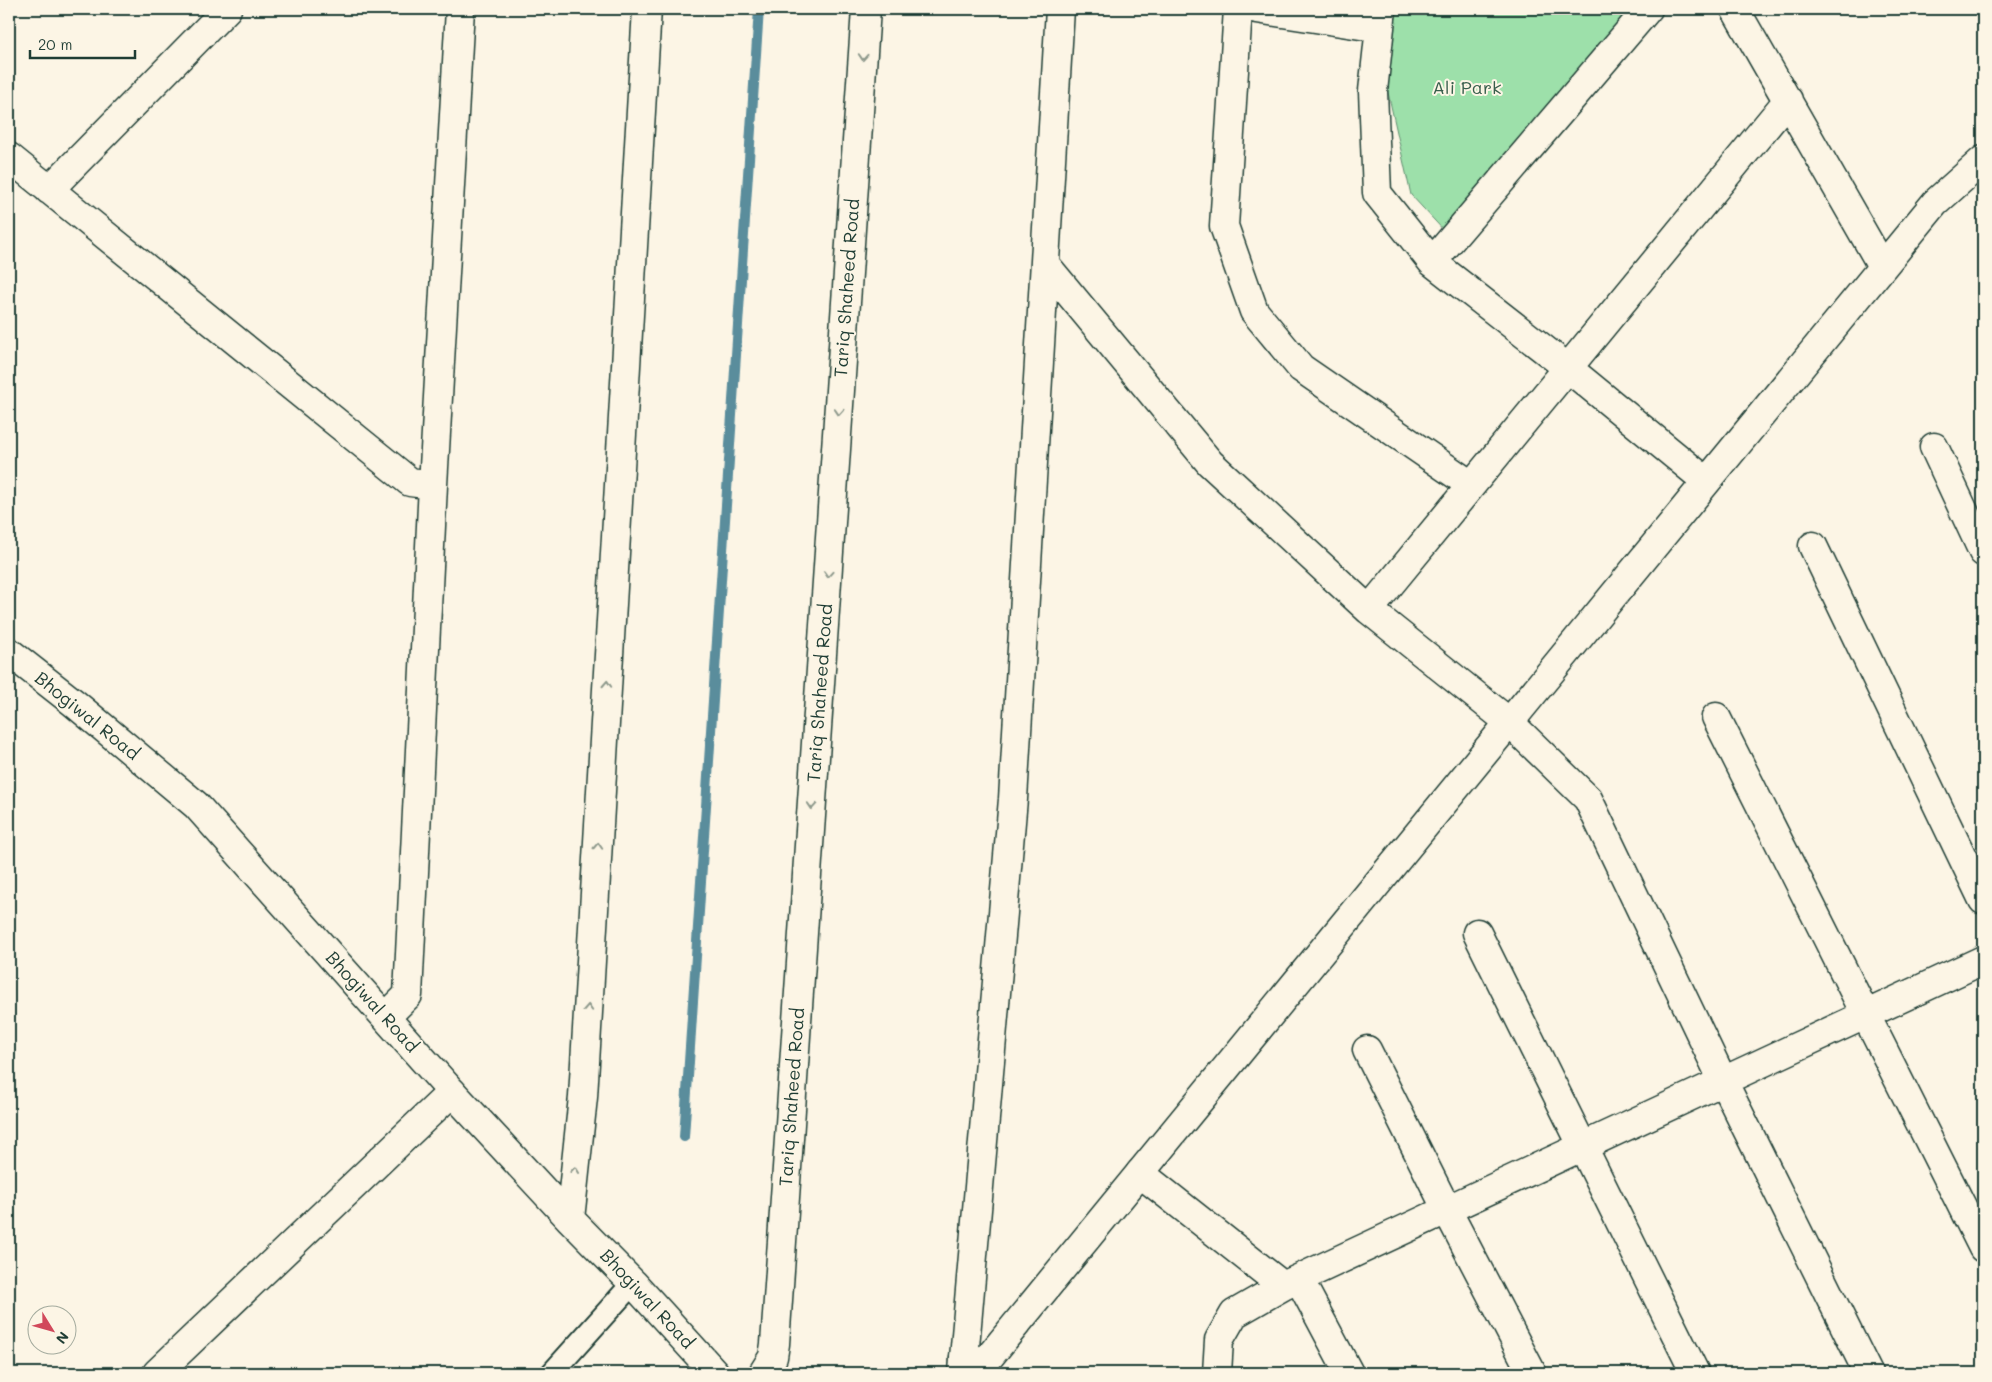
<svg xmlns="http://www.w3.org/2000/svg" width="1992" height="1382" font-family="Mali,sans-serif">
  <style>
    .green { fill: #9de0aa; stroke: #5e8e6f }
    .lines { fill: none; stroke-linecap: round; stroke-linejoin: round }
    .stream { stroke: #5a8d9c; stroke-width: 10 }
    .service-casing { stroke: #1f3d34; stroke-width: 25 }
    .minor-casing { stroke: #1f3d34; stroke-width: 31 }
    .tertiary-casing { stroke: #1f3d34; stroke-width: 31 }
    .secondary-casing { stroke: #1f3d34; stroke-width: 31 }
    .service { stroke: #fcf5e5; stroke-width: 21 }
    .minor { stroke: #fcf5e5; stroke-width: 28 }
    .tertiary { stroke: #fcf5e5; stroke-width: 28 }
    .secondary { stroke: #fcf5e5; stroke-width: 28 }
    .oneway { stroke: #8e998c }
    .labels { text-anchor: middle; stroke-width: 4; stroke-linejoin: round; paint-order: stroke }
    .park-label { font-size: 18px; fill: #385e4c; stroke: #fcf5e5 }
    .street-label { font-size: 18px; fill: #1f3d34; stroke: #fcf5e5 }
  </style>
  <rect width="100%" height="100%" fill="#fcf5e5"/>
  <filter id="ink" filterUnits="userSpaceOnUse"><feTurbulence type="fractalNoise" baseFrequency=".02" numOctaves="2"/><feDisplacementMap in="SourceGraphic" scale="10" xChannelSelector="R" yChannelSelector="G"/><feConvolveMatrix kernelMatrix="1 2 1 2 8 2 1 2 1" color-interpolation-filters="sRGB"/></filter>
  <g filter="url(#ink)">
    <path class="green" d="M1393,9H1637L1447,234L1411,195L1387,88Z"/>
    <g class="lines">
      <path class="stream" d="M684,1137L759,9"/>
      <g class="service-casing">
        <path id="service" d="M552,1373L633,1283"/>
      </g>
      <g class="minor-casing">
        <path id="minor" d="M1238,9L1224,226L1254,311L1301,368L1471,485
          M1257,9L1380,28
          M1382,9L1373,91L1377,193L1432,262L1568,368L1706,481
          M1735,9L1882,266
          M9,157L410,482L433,485
          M49,190L227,9
          M1432,262L1648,9
          M1045,264L1210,463L1369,610L1509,722L1588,799L1723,1081L1868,1373
          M1934,447L1983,552
          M1813,546L1983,900
          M1369,610L1788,100
          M1716,717L1983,1248
          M1477,933L1695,1373
          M386,1017L408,995L433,485L460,9
          M1367,1050L1447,1210L1532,1373
          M1140,1173L1283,1286
          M1299,1279L1349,1373
          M964,1358L1013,799L1060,9
          M157,1373L452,1092
          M1217,1373L1219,1340L1234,1314L1283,1286L1983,960"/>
      </g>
      <g class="tertiary-casing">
        <path id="tertiary" d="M963,1373L964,1358L986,1361L1935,203L1983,160"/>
      </g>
      <g class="secondary-casing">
        <path id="secondary" d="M9,652L74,703L196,805L452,1092L570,1219L633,1283L715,1373
          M570,1219L583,1097L647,9
          M763,1373L773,1357L775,1344L866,9"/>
      </g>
      <use href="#service" class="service"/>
      <use href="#minor" class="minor"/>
      <use href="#tertiary" class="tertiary"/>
      <use href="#secondary" class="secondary"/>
    </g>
    <defs><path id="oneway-chevron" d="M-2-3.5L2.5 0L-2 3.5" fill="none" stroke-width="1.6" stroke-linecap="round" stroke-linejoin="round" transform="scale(1.25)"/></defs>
    <g class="oneway">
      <use href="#oneway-chevron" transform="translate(863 57) rotate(94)"/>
      <use href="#oneway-chevron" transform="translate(839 412) rotate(94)"/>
      <use href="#oneway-chevron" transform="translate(828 574) rotate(94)"/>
      <use href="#oneway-chevron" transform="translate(607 684) rotate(-87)"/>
      <use href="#oneway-chevron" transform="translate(812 806) rotate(94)"/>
      <use href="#oneway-chevron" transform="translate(598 846) rotate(-87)"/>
      <use href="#oneway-chevron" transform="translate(588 1008) rotate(-87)"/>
      <use href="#oneway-chevron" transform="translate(575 1170) rotate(-84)"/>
    </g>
  </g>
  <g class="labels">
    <g class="park-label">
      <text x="1467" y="94">Ali Park</text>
    </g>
    <g class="street-label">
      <text transform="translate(847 288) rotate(-86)" y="6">Tariq Shaheed Road</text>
      <text transform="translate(820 693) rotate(-86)" y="6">Tariq Shaheed Road</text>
      <text transform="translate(87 716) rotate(39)" y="6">Bhogiwal Road</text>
      <text transform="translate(372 1002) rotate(48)" y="6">Bhogiwal Road</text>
      <text transform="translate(792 1097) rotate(-86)" y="6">Tariq Shaheed Road</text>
      <text transform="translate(647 1299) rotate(47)" y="6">Bhogiwal Road</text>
    </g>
  </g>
  <rect width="1992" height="1382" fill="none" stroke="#fcf5e5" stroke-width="30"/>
  <rect x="15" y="15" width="1962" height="1352" fill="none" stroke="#1f3d34" stroke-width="2" filter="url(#ink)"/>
  <g transform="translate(52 1330) rotate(127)"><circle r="24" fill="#fcf5e5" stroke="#a4ab9e"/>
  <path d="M0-4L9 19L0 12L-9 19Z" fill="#d1495b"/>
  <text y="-8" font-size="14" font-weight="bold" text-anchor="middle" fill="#1f3d34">N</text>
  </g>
  <path d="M30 50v8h105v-8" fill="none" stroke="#1f3d34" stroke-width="2.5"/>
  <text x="38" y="50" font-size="15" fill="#1f3d34" stroke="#fcf5e5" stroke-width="4" paint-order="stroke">20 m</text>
</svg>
